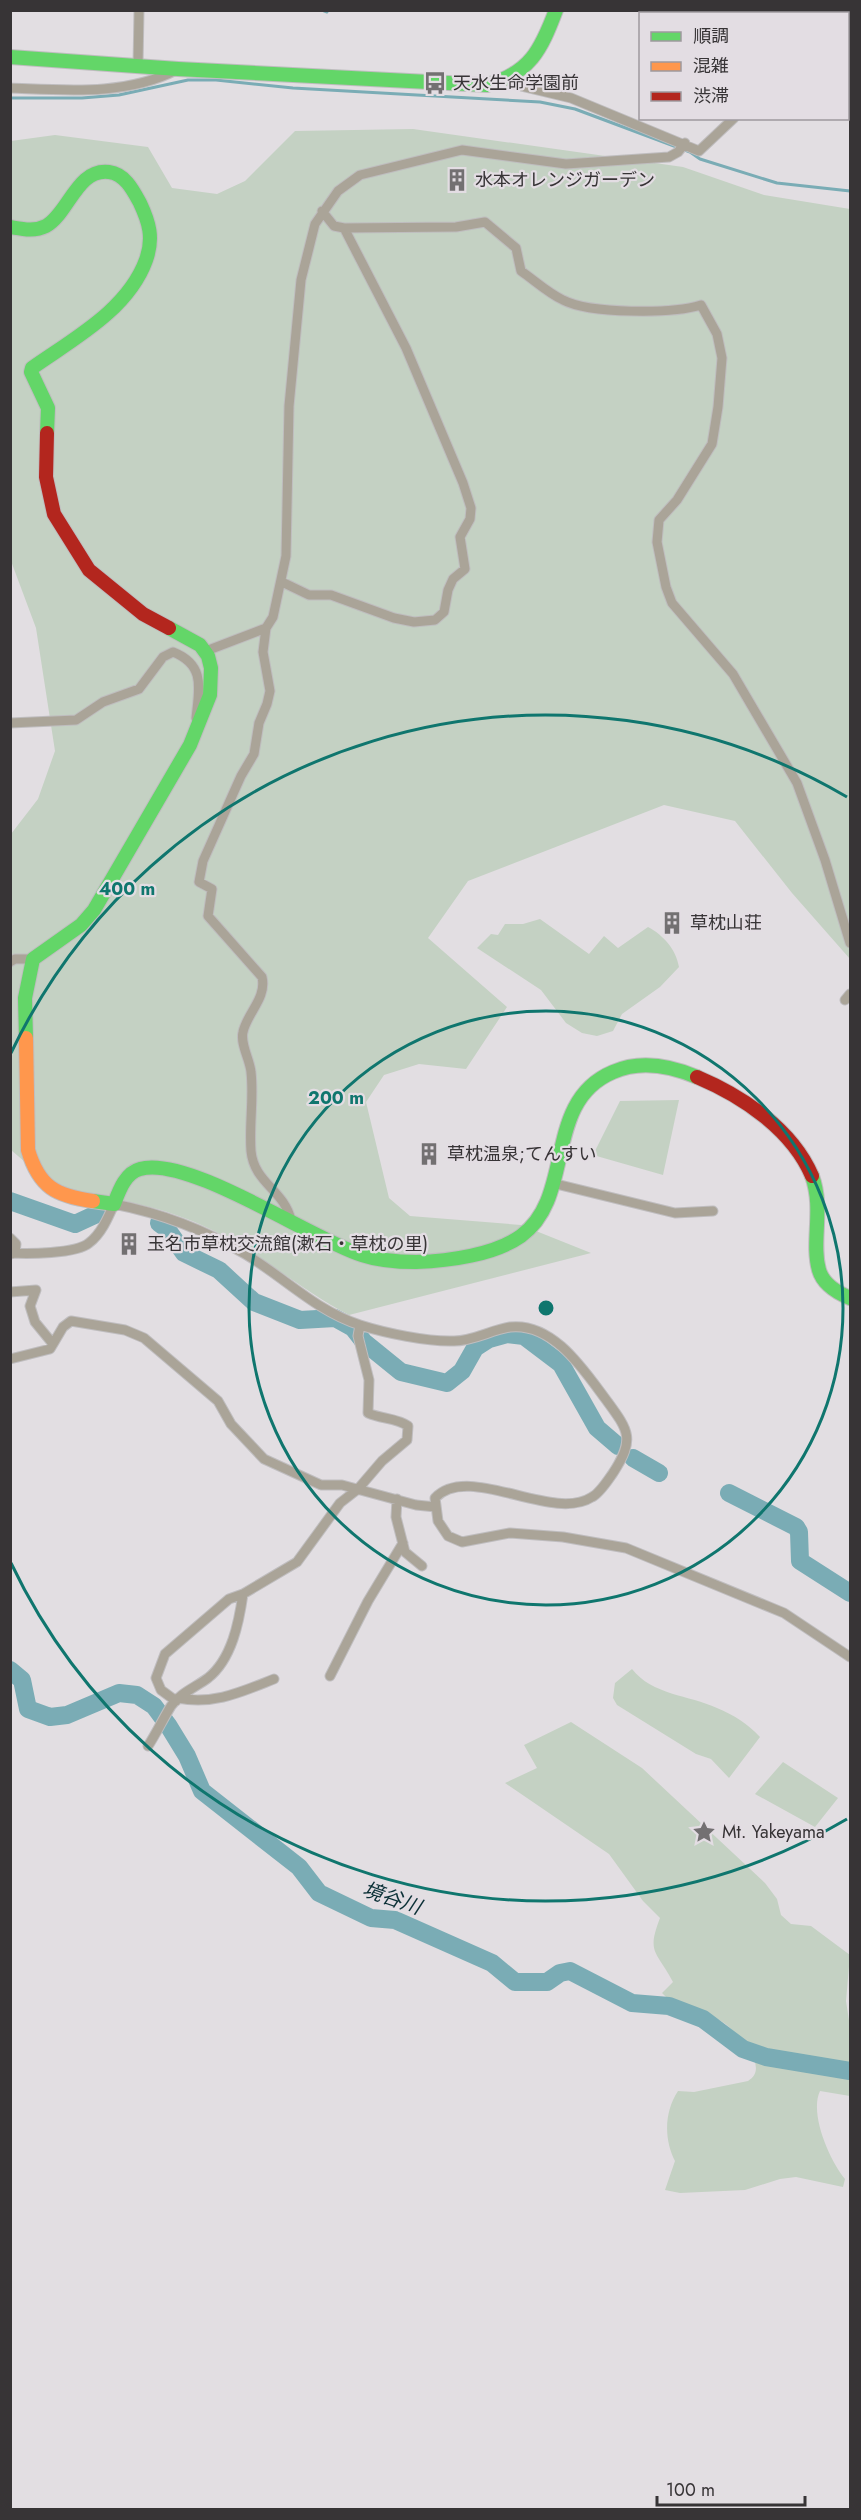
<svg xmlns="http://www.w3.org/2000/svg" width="861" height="2520" font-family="Jost,'Noto Sans JP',sans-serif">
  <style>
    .green { fill: #c4d1c3 }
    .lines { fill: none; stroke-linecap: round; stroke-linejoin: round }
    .stream { stroke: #7aacb5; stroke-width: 3 }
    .river { stroke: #7aacb5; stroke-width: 18 }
    .street-casing { stroke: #bfbdbf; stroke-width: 11 }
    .fast-casing { stroke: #bfbdbf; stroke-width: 16 }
    .slow-casing { stroke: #bfbdbf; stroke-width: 16 }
    .jam-casing { stroke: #bfbdbf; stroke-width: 16 }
    .street { stroke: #aaa498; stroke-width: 9 }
    .fast { stroke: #63d668; stroke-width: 14 }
    .slow { stroke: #ff974d; stroke-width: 14 }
    .jam { stroke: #b3261e; stroke-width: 14 }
    .ring { fill: none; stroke: #0f766e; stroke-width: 3 }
    .labels { text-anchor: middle; stroke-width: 4.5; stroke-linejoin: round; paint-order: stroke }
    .poi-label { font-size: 18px; fill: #373436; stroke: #e3dde3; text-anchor: start }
    .water-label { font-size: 20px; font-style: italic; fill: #0b3036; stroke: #e3dde3 }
    .centre { fill: #0f766e; stroke: #e3dde3; stroke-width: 3 }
    .ring-label { font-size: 18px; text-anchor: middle; font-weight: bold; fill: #0f766e; stroke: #e3dde3; stroke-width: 4.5; stroke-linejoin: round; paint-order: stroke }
  </style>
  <rect width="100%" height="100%" fill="#e2dee2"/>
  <path class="green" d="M413,129L683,167L764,195L850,209V959L792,893L735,821L664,805L468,881L428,938L507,1007L466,1069L419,1064L384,1075L366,1102L389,1198L410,1216L521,1225L591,1253L349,1315C301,1290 261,1254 212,1230C165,1206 113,1199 62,1189L52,1185L11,1150V834L38,799L55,751L36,628L11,561V141L55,135L148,147L172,188L217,194L245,181L295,131Z
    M540,919L589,954L604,936L618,948L648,927C663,935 676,949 679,967L660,987L622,1014L613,1031L597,1036L582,1033L566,1023L541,990L477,948L491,934L498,935L505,924H523Z
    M679,1100L663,1175L593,1155L620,1101Z
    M632,1669C652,1695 689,1695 717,1708C734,1715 748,1724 760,1737L729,1778L711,1759L696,1754L617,1705L613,1698L615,1683Z
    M571,1722L642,1768L765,1883L777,1899L781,1915L791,1924L811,1926L850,1955L846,2001L850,2027V2096L820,2091C809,2114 830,2161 845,2179L843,2187L796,2177L780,2179L745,2190L680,2193L665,2190L675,2161C664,2140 664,2112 678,2091L694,2092L748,2081C771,2068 738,2033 724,2023C704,2009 679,2011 662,1993L673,1982C657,1951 646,1954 660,1918L643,1901L609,1854L505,1783L537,1768L524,1745Z
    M783,1762L838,1798L815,1827L755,1794Z"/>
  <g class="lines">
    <path class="stream" d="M322,10L327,12
      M642,10L645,14
      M10,98H82L119,95L188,80H216L293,88L540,102L575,109L690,152L700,159L777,183L850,191"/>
    <path class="river" d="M10,1201L75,1224L101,1212
      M159,1223L167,1229L184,1253L219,1270L254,1302L300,1320L335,1318L353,1328L364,1342L401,1372L447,1383L462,1371L475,1348L489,1339L507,1334L524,1336L561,1364L597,1428L618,1446
      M633,1458L659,1473
      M729,1493L796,1527L799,1532L800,1561L850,1593
      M10,1670L22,1680L28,1709L50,1717L67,1715L119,1693L137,1695L154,1706L168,1725L187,1756L202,1791L299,1867L319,1893L371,1918L395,1920L492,1963L515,1982H547L560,1973L570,1971L632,2003L669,2006L703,2019L743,2049L766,2057L850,2071"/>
    <g class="street-casing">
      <path id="street" d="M808,14L809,10
        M138,65L139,10
        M504,82L571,98L699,151L734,118
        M10,88C65,90 126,96 176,70
        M322,211L334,226L344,228
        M282,582L309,595H331L394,618L414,622L435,620L444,612L448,590L453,579L465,569L460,537L470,519L471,508L463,483L406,348L344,228L456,227L485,222L516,248L521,271C534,280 548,293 563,300C590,314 672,314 701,305L717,334L722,358L718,407L712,444L677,500L659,520L657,542L666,587L672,603L733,674L797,783L825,860L850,943
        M266,628L263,652L270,691L267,704L259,723L254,754L241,776L203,861L199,882L212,889L208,916L262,977C267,998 247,1013 243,1032C240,1044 250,1060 251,1072C254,1099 249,1124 251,1151C254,1183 284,1190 291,1220
        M206,651L266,628L273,617L286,556L289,406L301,280L315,224L338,191L360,175L462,150L566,164L669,157L678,152L685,143
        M10,723L76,720L103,702L139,689L163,657L173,652C206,665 199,689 196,718L200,724
        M10,962L15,959H33
        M845,1000L850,994
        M552,1183L675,1213L713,1211
        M10,1238L16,1244L15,1253L10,1254
        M10,1253C27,1254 76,1254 89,1243C101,1234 108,1218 114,1204C160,1213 205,1230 245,1254C284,1277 316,1311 360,1325C385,1333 428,1342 454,1341C473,1341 491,1330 510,1327C554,1322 585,1372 607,1401C629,1431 635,1439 613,1473C608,1480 600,1493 592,1497C552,1523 469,1462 435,1498L438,1521L448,1536L462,1542L510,1533L563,1537L626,1548L784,1613L850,1657
        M10,1292L36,1290L30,1306L35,1322L53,1344L63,1327L71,1321L125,1330L144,1338L218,1401L231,1424L264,1459L321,1485H342L416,1505L436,1507
        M10,1359L50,1349L53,1344
        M397,1499L396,1517L405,1552L422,1566
        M330,1676L368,1601L403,1543
        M178,1698C214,1705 241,1692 274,1679
        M176,1701L161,1690L156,1678L165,1654L229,1599L243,1594
        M148,1746C156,1734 163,1719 171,1706C180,1693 196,1687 208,1678C232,1659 239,1622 243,1594L297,1562L340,1503L358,1489L382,1461L407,1440L408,1426C397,1418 381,1419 368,1413L369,1380L358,1336L360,1325"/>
    </g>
    <g class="fast-casing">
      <path id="fast" d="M10,57L178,69L487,85C530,73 541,50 556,10
        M10,227C22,229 34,232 46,226C69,213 77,168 109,172C125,174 133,190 140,203C149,222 154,238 146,260C128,310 73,339 32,368L31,372L48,408L47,433
        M26,1038L25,998L33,959L81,925L94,910L190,745L210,695L211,668L208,656L200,645L169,628
        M812,1176C824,1209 811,1242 819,1270C823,1284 838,1293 850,1298
        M93,1201L114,1204C119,1191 125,1173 140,1169C188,1155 313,1240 362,1255C380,1261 398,1262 416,1262C449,1261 494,1255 521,1236C576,1196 542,1102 613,1072C640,1060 671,1066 697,1077"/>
    </g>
    <g class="slow-casing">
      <path id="slow" d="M26,1038L28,1150C39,1187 56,1196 93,1201"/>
    </g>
    <g class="jam-casing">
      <path id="jam" d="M47,433L46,477L54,514L89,570L143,614L169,628
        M697,1077C742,1096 792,1129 812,1176"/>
    </g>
    <use href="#street" class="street"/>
    <use href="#fast" class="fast"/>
    <use href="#slow" class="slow"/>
    <use href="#jam" class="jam"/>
  </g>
  <g class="ring">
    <circle cx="546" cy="1308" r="297"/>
    <path d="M847 1819A593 593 0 0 1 11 1563M11 1053A593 593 0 0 1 847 797"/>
  </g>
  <defs>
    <g id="bus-bare" transform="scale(1.8)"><path d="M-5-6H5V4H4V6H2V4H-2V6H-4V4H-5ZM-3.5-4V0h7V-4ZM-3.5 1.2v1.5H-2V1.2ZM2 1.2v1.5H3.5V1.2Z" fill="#737072" stroke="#e3dde3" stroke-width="2.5" paint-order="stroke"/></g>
    <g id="building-bare" transform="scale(1.8)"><path d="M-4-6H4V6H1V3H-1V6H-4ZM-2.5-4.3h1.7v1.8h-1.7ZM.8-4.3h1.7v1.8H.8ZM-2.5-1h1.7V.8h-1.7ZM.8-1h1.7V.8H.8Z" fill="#737072" stroke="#e3dde3" stroke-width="2.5" paint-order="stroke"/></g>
    <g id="sight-bare" transform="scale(1.8)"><path d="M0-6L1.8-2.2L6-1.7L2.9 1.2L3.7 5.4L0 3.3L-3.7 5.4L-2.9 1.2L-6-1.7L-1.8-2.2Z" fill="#737072" stroke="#e3dde3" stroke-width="2.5" paint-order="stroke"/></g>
  </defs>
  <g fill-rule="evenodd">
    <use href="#bus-bare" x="435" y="83"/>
    <use href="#building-bare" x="457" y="180"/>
    <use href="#building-bare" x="672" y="923"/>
    <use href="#building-bare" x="429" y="1154"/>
    <use href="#building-bare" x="129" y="1244"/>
    <use href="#sight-bare" x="704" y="1832"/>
  </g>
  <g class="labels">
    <g class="poi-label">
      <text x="453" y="89">天水生命学園前</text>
      <text x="475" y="186">水本オレンジガーデン</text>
      <text x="690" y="929">草枕山荘</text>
      <text x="447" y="1160">草枕温泉;てんすい</text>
      <text x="147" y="1250">玉名市草枕交流館(漱石・草枕の里)</text>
      <text x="722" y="1838">Mt. Yakeyama</text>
    </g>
    <g class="water-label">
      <text transform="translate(392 1898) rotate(19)" y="7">境谷川</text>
    </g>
  </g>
  <circle cx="546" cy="1308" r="9" class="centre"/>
  <g class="ring-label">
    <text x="127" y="895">400 m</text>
    <text x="336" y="1104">200 m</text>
  </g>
  <rect width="861" height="2520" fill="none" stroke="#373436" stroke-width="24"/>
  <rect x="639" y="12" width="210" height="108" fill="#e3dde3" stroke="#9e999e" stroke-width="1.5"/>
  <rect x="651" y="32" width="30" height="9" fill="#63d668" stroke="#9e999e" stroke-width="1.5"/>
  <text x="693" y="42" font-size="18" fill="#373436">順調</text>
  <rect x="651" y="62" width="30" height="9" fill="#ff974d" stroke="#9e999e" stroke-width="1.5"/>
  <text x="693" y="72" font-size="18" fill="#373436">混雑</text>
  <rect x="651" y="92" width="30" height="9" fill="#b3261e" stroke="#9e999e" stroke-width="1.5"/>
  <text x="693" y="102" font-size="18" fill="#373436">渋滞</text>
  <path d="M657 2496v9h148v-9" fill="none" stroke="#373436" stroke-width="3"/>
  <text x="666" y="2496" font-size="18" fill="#373436" stroke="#e3dde3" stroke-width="4.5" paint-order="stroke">100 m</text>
</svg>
